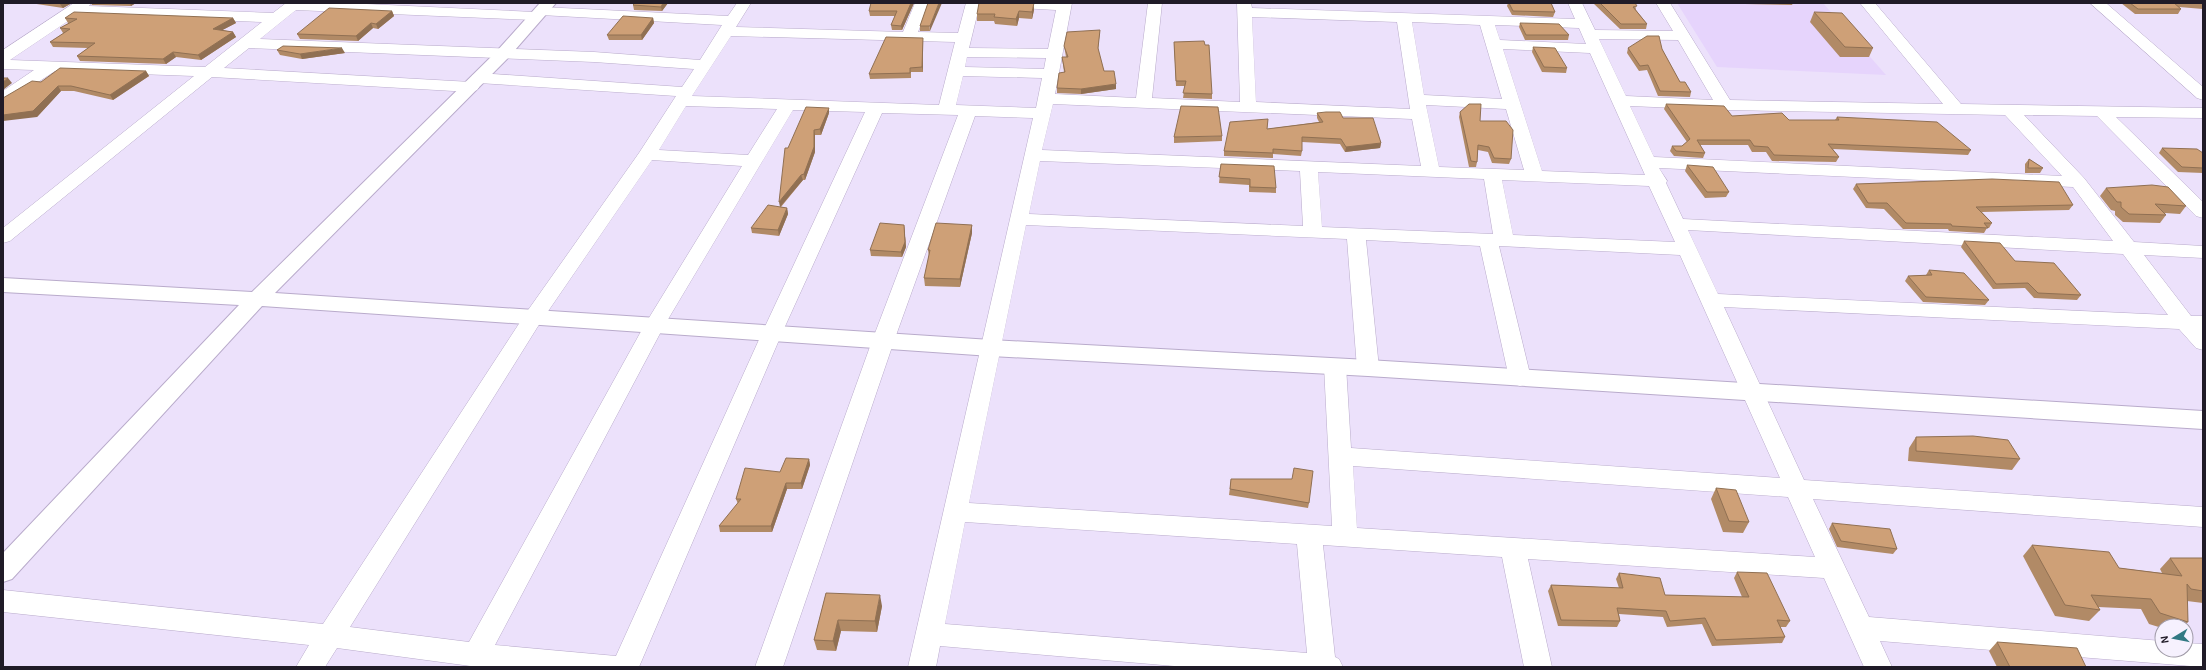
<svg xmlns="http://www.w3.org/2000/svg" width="2206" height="670" font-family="'Alegreya Sans',sans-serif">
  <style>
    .built { fill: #e6d4fc }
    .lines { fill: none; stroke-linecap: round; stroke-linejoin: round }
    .minor-casing { stroke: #b9abcb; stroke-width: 1 }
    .tertiary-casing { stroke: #b9abcb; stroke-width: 2 }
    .minor { fill: #fff; fill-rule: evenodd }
    .tertiary { fill: #fff; fill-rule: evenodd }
    .wall { fill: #b18a66 }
    .shaded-wall { fill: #907053 }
    .building { fill: #cea077; stroke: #907053 }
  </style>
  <rect width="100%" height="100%" fill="#ece1fb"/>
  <path class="built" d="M1677,3H1823L1886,75L1717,67Z"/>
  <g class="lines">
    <g class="minor-casing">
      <path id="minor" d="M74,3H91L89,6L273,13L286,3H345L534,12L536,8L541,7L728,16L737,3H751L736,27L903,32L915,3H929L918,32L958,33L966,3H980L969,48L1048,49L1056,10L1003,7L998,6L996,3H1072L1055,94L1136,98L1148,3H1162L1152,98L1240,102L1237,3H1251L1252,8L1575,19L1568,3H1582L1595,30L1673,31L1656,3H1670L1730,100L1943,104L1860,3H1875L1961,104L2203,108V118L2116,117L2203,202V218L2196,216L2097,116L2024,115L2084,178L2134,242L2203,246V258L2144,255L2191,316H2203V350L2196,348L2179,329L1724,307L1804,480L2203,507V527L1813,499L1869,617L2162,641V650H2186V643L2203,644V667L1880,641L1892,667H1864L1824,578L1528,559L1552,667H1524L1502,557L1323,545L1335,657L1339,659L1343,667H1186L940,646L936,667H908L1033,118L975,116L894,341L783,667H755L872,341L958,115L882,113L782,333L639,667H478L337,648L325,667H296L309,645L3,612V590L323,624L526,313L639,153L676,96L479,83L473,81L471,78L473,75L479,73L682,87L694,69L594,62L249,48L224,68L471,82L477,84L479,87L477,90L471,92L212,77L10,241L3,243V228L194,76L55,71L9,101L3,103V91L34,70L3,69V50ZM296,10L534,20L539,19L541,15L722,25L700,60L594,52L260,39ZM77,15L262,22L205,67L10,60ZM1252,17L1397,22L1410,109L1256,102ZM1412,22L1480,25L1502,99L1424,95ZM1495,25L1579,28L1586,44L1500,40ZM731,36L955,42L939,105L692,96ZM1599,39L1678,40L1713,100L1626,96ZM1503,49L1590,53L1645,175L1542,171ZM967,57L1046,58L1044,69L965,67ZM963,76L1042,78L1036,108L956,105ZM1053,104L1412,119L1421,166L1042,150ZM1426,105L1506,109L1524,170L1439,167ZM686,106L777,109L748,155L659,150ZM1630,106L1725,110L2005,115L2062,176L1654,157ZM793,110L865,112L762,333L616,656L495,645L664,326ZM652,160L742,166L644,326L469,642L350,627L540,323ZM1040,161L1300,171L1303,226L1029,214ZM1659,168L2073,187L2113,241L1683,219L1666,183L1667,181ZM1318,172L1484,179L1493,234L1322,227ZM1502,180L1649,186L1675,242L1513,235ZM1026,225L1347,239L1357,368L1360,373L1368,375L1376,373L1379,368L1366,240L1480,246L1509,378L1512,383L1520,386L1528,383L1531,378L1499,246L1680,255L1780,478L1351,448L1346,366L1343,361L1335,359L1327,361L1324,366L1332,526L969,503ZM1688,230L2123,254L2168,315L1718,294ZM1353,466L1788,497L1815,557L1357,528ZM965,522L1297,544L1307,653L945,624Z
        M2090,3H2106L2203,87V100L2197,98Z"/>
    </g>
    <g class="tertiary-casing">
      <path id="tertiary" d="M540,3H556L508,58L275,293L991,340L1368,360L2203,411V429L1368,376L991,356L262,306L12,579L3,582V553L239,305L3,292V278L252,292L496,52Z"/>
    </g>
    <use href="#minor" class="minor"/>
    <use href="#tertiary" class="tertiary"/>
  </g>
  <path class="wall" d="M30,3H72L63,8Z
    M91,3H136L131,6L92,5Z
    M377,3H408L407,4Z
    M635,3H668L662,11L634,10L633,5Z
    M914,3L902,30H892L891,25L895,16H870L869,11Z
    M928,3L930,31H920V26Z
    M1508,3H1551L1555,12L1553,17L1512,15L1507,6Z
    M1593,3H1635L1636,10L1647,24L1646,29H1620Z
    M1744,3H1793L1792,5L1745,4Z
    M2121,3H2203V9L2179,7L2181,9L2178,14H2135Z
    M1034,10L1032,19L1019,18L1017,26L995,24L994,21H977V14Z
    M392,11L394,16L378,29L373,28L358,41L300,39L297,34Z
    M1814,12L1873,48L1869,57H1840L1810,22Z
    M65,18H233L236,23L222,30L233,32L236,37L201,60L176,57L166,64L80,61L77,56L88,48L53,47L50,42L64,33H63L60,28L69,23H68Z
    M653,18L654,23L642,40H609L607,35Z
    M1520,23L1569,35L1568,40H1525L1519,27Z
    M1100,30L1098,50L1104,71L1116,89L1081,94L1057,93V88L1064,72L1062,57H1066L1065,51L1064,46Z
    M923,38V72H911V78L870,79L869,74Z
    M1174,42L1212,94V99L1183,98L1185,86H1176Z
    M1533,47L1567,68L1566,73L1542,72L1532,52Z
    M1628,48L1662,49L1680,82L1691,92L1690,97L1658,96L1647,70L1639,71L1627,53Z
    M277,50L345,53L302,59L280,55Z
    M146,71L149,76L113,100L74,91H61L37,117L41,82Z
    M1666,104L1732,116L1789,120H1835L1837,117L1971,150L1968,155L1833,149L1839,157L1836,162L1772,161L1766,152H1752L1748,145H1700L1705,153L1703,158L1674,156L1670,151L1672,146H1682L1687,142L1664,109Z
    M1460,112L1480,121L1511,159L1509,164L1492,163L1488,152L1478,150L1477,162L1476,167H1469L1459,117Z
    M829,113L821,135H815V152L805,180H803L781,207L787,208L788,214L779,236L752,233L751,228L780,207L788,148Z
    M1317,113L1343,118L1381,143L1380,148L1345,152L1340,144L1302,142V151L1301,156L1273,154V158L1224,156V151L1268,119L1267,129L1319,122L1317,118Z
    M1222,136V141L1174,143V137Z
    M2162,148L2203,153V173L2178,172L2159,153Z
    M2029,159L2043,168L2040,173H2025V164Z
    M1221,164L1276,188V193L1249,192V185L1219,183Z
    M1687,165L1729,192L1726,197L1705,198L1685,171Z
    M1856,184L2073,205L2069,210L1982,212L1992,223L1989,228H1987L1984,233L1949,231L1948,229H1903L1884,209L1866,208L1853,189Z
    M2106,188L2186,206L2180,214L2165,213L2166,215L2160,223L2123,222L2115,215V211L2111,210L2100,196Z
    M904,225L906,247L902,257L871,256L870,250Z
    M972,225V233L960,287L925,286L924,278L929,256L928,250Z
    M1964,241L2015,261L2081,295L2077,300L2034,298L2025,288L1993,289L1961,247Z
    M1929,270L1989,300L1985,305L1923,302L1905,281L1908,276L1926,275Z
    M1916,437L2020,459L2012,470L1908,461L1909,448Z
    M809,459L810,465L802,489H787L772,532H720L719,526L738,504L736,499L780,472Z
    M1231,479H1292L1309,503L1308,508L1229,495Z
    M1716,488L1749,522L1743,533L1723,532L1711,499Z
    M1832,523L1897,549L1893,554L1837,547L1829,529Z
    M2032,545L2119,568L2162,573L2160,569L2170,558H2203V603L2187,601L2188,622L2184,626H2162V628L2149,624L2141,609L2098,607L2100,610L2089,621L2055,616L2023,556Z
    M1737,572L1790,621L1786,627H1780L1785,637L1782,643L1712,646L1702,624L1667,627L1663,617L1619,614L1620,621L1617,627L1558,626L1548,591L1551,585L1619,588L1616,579L1619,573L1665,595L1742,597L1734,578Z
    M826,593L882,606L877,632L841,631L836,651L817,650L814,640Z
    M1997,642L2086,667H1997L1989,651Z"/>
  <path class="shaded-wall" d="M61,3H72L63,8L60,4Z
    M130,3H136L131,6Z
    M663,3H668L662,11L661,7Z
    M911,3H914L902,30L901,26Z
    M939,3H942L930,31V26Z
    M1034,3V10L1032,19V12Z
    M392,11L394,16L378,29L376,24Z
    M1019,11V18L1017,26L1016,19Z
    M233,18L236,23L215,34L213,29Z
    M653,18L654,23L642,40L641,35Z
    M371,23L373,28L358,41L356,36Z
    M233,32L236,37L201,60L198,55Z
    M923,38V72L922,67Z
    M342,48L345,53L302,59L300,54Z
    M173,52L176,57L166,64L163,59Z
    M146,71L149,76L113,100L110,95Z
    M8,78L12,83L3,90V82Z
    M1116,84V89L1081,94V89Z
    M58,86L61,91L37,117L3,121V115Z
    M829,108V113L821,135L820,129Z
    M814,130L815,135V152L805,180L804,174Z
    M1381,143L1380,148L1345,152L1346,147Z
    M801,175L803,180L780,207L779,202Z
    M787,208L788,214L779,236L778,230Z
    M904,225L906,247L902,257L901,252Z
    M972,225V233L960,287V279Z
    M809,459L810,465L802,489L801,483Z
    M786,483L787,489L772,532L771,526Z
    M880,595L882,606L877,632L875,621Z
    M838,620L841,631L836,651L833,641Z"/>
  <path class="building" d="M635,3H663L661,7L633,5Z
    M871,3H911L901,26L891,25L897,11H869Z
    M928,3H939L930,26H920Z
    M979,3H1034L1032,12L1019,11L1016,19L994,17L995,14H977Z
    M1509,3H1551L1555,12L1513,11Z
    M1600,3H1635L1637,6L1633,7L1647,24H1621Z
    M2130,3H2174L2181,9H2138Z
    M329,8L392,11L376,24L371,23L356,36L297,34Z
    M74,12L233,18L213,29L233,32L198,55L173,52L163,59L77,56L95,43L50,42L70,29L60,28L77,19L65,18Z
    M1814,12L1842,13L1873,48L1845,47Z
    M623,16L653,18L641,35H607Z
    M1520,23L1559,24L1569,35H1526Z
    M1100,30L1098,48L1104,71H1114L1116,84L1081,89L1057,88L1059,73L1065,72L1062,57H1068L1064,46L1067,32Z
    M1647,36H1659L1662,49L1680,82H1685L1691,92L1660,91L1648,65L1640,66L1628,48Z
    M886,37L923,38L922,67L910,68V73L869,74Z
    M1204,41L1205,45H1209L1212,94L1183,93L1186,81H1176L1174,42Z
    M283,46L342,48L300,54L277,50Z
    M1533,47L1555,48L1567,68L1544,67Z
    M60,68L146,71L110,95L71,86H58L33,111L3,115V98L32,81L41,82Z
    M3,78H8L3,82Z
    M1469,104H1481L1480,121H1506L1513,130L1511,159L1494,158L1489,147L1478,145L1477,162L1471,161L1460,112Z
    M1666,104L1724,106L1732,116L1782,113L1789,120H1839L1837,117L1937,122L1971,150L1828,144L1839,157L1774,155L1768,147L1754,146L1750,140H1697L1705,153L1676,151L1672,146H1682L1690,139Z
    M1181,106L1218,107L1222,136L1174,137Z
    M806,107L829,108L820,129L814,130V147L804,174L801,175L779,202L785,148H788Z
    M1326,112H1340L1343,118H1373L1381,143L1346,147L1341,139L1302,137V151L1273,149V153L1224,151L1230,122L1268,119L1267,129L1323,122L1317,113Z
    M2162,148L2197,149L2203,153V168L2182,167Z
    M2029,159L2043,168H2028Z
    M1221,164L1274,166L1276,188L1250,187V179L1219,177Z
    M1687,165L1713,167L1729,192H1707Z
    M1992,179L2059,182L2073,205L1976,207L1992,223H1984L1988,228L1952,226L1951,224L1906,223L1887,203H1868L1856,184Z
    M2152,185L2168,187L2186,206L2155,204L2166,215L2129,214L2121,207V202H2117L2106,188Z
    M768,205L787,208L778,230L751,228Z
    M880,223L904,225L905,242L901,252L870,250Z
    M936,223L972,225L960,279L924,278L930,250H928Z
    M1964,241L2000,243L2015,261L2054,263L2081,295L2038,293L2028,283L1996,284Z
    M1929,270L1964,273L1989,300L1926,297L1908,276L1932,275Z
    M1973,436L2008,440L2020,459L1916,451V437Z
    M786,458L809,459L801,483H786L771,526H719L741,499H736L745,468L780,472Z
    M1294,468L1313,471L1309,503L1230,489L1231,479H1292Z
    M1716,488L1736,490L1749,522L1729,521Z
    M1832,523L1890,529L1897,549L1841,541Z
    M2032,545L2109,552L2119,568L2182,576L2170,558H2203V591L2191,589L2187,584L2188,622L2160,613L2151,599L2091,595L2100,610L2065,605Z
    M1737,572L1767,573L1790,621L1777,620L1785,637L1716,640L1705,618L1670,621L1666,611L1617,608L1620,621L1561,620L1551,585L1623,588L1619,573L1660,578L1665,595L1749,597Z
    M826,593L880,595L875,621L838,620L833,641L814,640Z
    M1997,642L2077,648L2086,667H2010Z"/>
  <rect width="2206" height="670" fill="none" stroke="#201b27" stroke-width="8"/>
  <g transform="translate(2174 638) rotate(260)"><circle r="19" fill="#f6f1fe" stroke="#a09ba8"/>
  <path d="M0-3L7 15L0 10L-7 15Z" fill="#327983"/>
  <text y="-6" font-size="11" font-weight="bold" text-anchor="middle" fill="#201b27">N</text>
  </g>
</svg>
